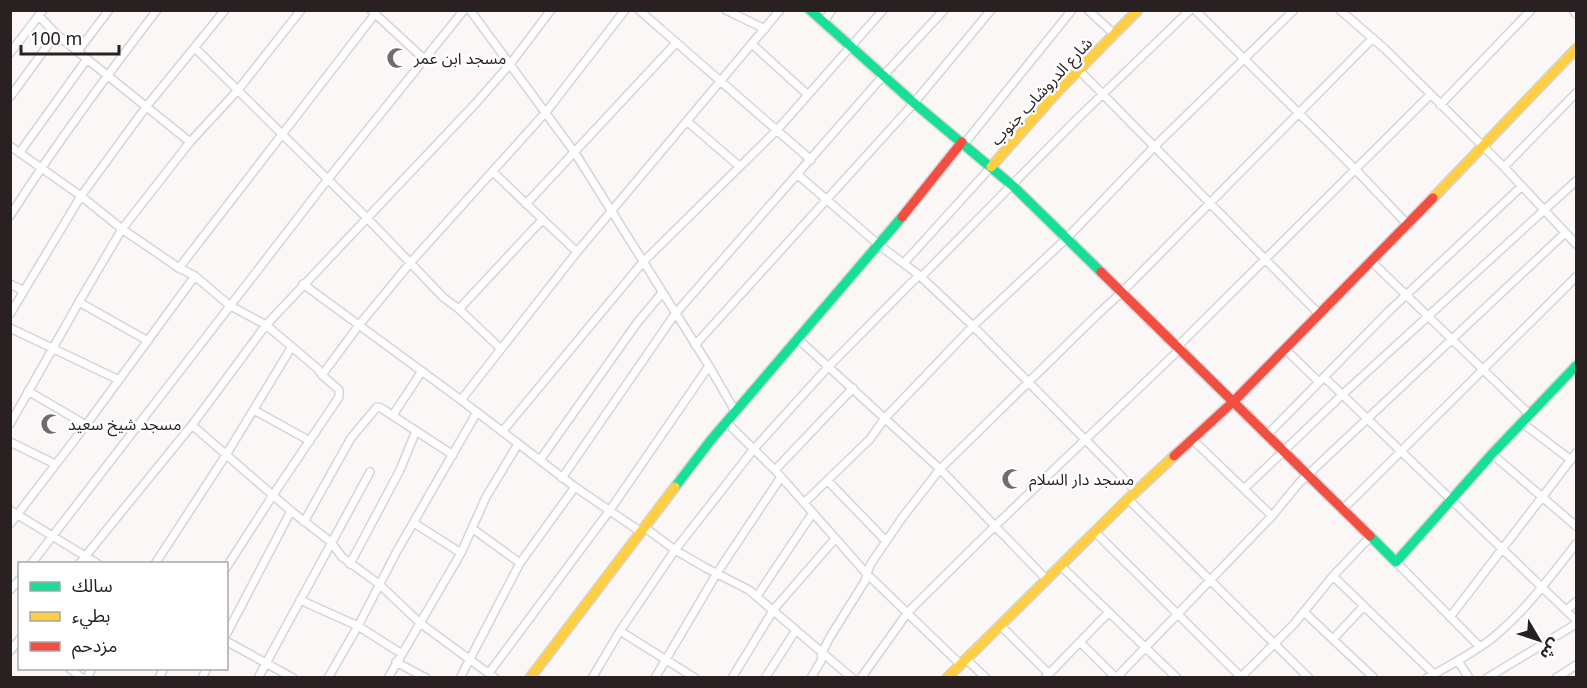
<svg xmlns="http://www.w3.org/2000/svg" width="1587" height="688" font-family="'Noto Sans','Noto Sans Arabic',sans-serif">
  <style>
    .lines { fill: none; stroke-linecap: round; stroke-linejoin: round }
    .street-casing { stroke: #d8d3d4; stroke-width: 10 }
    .fast-casing { stroke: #d8d3d4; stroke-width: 12 }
    .slow-casing { stroke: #d8d3d4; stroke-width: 12 }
    .jam-casing { stroke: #d8d3d4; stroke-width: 12 }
    .street { stroke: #fefefe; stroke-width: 7 }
    .fast { stroke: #16e098; stroke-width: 9 }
    .slow { stroke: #ffcf43; stroke-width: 9 }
    .jam { stroke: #f24e42; stroke-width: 9 }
    .labels { text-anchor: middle; stroke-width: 5; stroke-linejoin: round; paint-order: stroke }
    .poi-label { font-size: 16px; fill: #282021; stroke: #fff; text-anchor: start }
    .street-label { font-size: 16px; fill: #282021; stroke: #fff }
  </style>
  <rect width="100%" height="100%" fill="#fbf7f7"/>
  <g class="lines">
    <g class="street-casing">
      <path id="street" d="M371,10L424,59
        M470,10L575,153L709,366L735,411
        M639,10L811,160
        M726,10L765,29
        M1088,10L1115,35
        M1195,10L1356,170L1408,225
        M1340,10L1385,49L1504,167L1576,244
        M1573,10L1576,14
        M39,16L56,34L190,142
        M823,22L832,10
        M753,45L807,94
        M195,48L368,219L444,298L459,309L501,349
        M78,51L109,10
        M10,53L43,10
        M1078,69L1319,314
        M10,97L56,34
        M1440,105L1531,10
        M688,122L739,166
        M964,144L1072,10
        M10,146L81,196L122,229L179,268L195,276L229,305L266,325L318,369L322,375L359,325L411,262L546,112L625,10
        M20,152L87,59
        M1504,167L1576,93
        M493,172L577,252
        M797,174L879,245L919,275L973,326L1137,492
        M526,204L676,43
        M10,216C55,145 106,77 157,10
        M1372,262L1529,414
        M904,263L991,167
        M179,268L375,14
        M921,277L1077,119L1190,10
        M10,284L24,291
        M303,284L461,400L577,252L780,10
        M79,302L148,341
        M459,309L542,220
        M10,314L81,196L146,107L225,10
        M10,328L119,380
        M798,339L940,469L1047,580
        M695,345L914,103L991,10
        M1178,346L1430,95
        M1285,349L1319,382
        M1324,377L1576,620
        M28,391L86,425
        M461,400L575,487L641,532
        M254,410L310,441
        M393,415L422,371
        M726,422L775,470L866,573L960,664
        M1521,422L1571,460
        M10,424L79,302L122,229L190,142L238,90L301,10
        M192,425L291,511L331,542L342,557L379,584L420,623L495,678
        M502,432L643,262L777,130L883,10
        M1268,434L1389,311L1522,186
        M1193,440L1272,516
        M10,442L55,464
        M1492,454L1576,526
        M540,460L637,323L662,293
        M775,470L853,388
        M562,478L675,314L883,76L944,10
        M828,481L886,541
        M1244,489L1343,394L1576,181
        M1128,499L1309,678
        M804,503L870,439L885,418L973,326L1067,238L1154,147L1294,10
        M1343,509L1576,277
        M10,510L98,564
        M304,522L351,438L377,407L381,408L453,455
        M414,523L461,553
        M10,524L86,425L195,276
        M644,527L675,550L706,568L749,590L852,678
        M473,529L520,563
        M1095,532L1242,678
        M1396,562L1480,647
        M31,564L328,179L464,10
        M79,564L192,425L266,325L476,103L511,63L551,10
        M155,564L226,455L291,348
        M350,564L400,470L416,431
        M1061,566L1177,678
        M226,568L273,495L339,397V390L322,375
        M1333,576L1434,674
        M10,590L20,579
        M757,596L812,514
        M300,600L358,626L402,654
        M1566,610L1576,602
        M1304,612L1374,678
        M1450,617L1576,453
        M1000,625L1049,674
        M620,631L695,678
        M226,635L291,511
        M1333,639L1364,606
        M226,641L293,678
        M1080,642L1116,678L1272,516L1299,483L1565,233
        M10,651L20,639
        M966,659L986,678
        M1458,661L1469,678
        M396,662L426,678
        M69,668L82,678
        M489,673L610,510L709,366
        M87,678L92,668
        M159,678L164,668
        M202,678L207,668
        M258,678L370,472
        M328,678L358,626L397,551L477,412
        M388,678L461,553L486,497L518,444
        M460,678L520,563L575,487
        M592,678L620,631L675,550L753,450L829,366L919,275
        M655,678L717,573L781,477
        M732,678L774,609L834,540
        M765,678L796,630
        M811,678L821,661L822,653L830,637L865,581L870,565L902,518L940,469L1097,315L1122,292L1373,38
        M861,678L908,612L994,527L1181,348
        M1045,678L1109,612
        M1240,678L1294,624L1333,576L1370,537
        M1427,678C1449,666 1471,654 1490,640C1524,613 1550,577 1576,544
        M1487,678L1576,624
        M1556,678L1576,665"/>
    </g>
    <g class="fast-casing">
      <path id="fast" d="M810,10L914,103L1013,186L1101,272
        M675,487L711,440L902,217
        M1370,536L1396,562L1492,454L1576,366"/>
    </g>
    <g class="slow-casing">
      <path id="slow" d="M991,167L1059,90L1138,10
        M1433,198L1576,49
        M530,678L675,487
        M947,678L1128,499L1174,456"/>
    </g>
    <g class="jam-casing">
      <path id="jam" d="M902,217L962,142
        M1101,272L1370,536
        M1174,456L1234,401L1433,198"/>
    </g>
    <use href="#street" class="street"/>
    <use href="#fast" class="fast"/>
    <use href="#slow" class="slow"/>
    <use href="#jam" class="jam"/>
  </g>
  <defs>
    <g id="mosque-bare" transform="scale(1.62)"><path d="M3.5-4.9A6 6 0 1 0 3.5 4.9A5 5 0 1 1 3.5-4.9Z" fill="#726b6c" stroke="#fff" stroke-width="2.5" paint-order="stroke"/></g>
  </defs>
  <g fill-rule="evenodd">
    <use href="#mosque-bare" x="397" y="58"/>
    <use href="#mosque-bare" x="51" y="424"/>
    <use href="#mosque-bare" x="1012" y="479"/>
  </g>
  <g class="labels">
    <g class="poi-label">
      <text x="414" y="64">مسجد ابن عمر</text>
      <text x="68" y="430">مسجد شيخ سعيد</text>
      <text x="1029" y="485">مسجد دار السلام</text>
    </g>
    <g class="street-label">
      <text transform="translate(1041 91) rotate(-47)" y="6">شارع الدروشاب جنوب</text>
    </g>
  </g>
  <rect width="1587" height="688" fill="none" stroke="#282021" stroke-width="24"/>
  <rect x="18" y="562" width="210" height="108" fill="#ffffff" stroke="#a9a6a6" stroke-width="1.5"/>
  <rect x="30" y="582" width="30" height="9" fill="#16e098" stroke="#a9a6a6" stroke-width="1.5"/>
  <text x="72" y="592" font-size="18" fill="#282021">سالك</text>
  <rect x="30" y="612" width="30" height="9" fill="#ffcf43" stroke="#a9a6a6" stroke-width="1.5"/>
  <text x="72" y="622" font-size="18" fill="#282021">بطيء</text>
  <rect x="30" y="642" width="30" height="9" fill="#f24e42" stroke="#a9a6a6" stroke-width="1.5"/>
  <text x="72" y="652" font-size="18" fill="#282021">مزدحم</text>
  <g transform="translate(1539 640) rotate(129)" stroke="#ffffff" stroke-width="4.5" paint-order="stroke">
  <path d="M0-4.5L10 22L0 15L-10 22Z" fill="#282021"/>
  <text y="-9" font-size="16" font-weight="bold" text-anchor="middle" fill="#282021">ش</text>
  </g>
  <path d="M21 45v9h98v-9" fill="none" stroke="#282021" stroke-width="3"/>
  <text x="30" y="45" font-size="18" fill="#282021" stroke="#ffffff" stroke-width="4.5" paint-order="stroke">100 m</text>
</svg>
